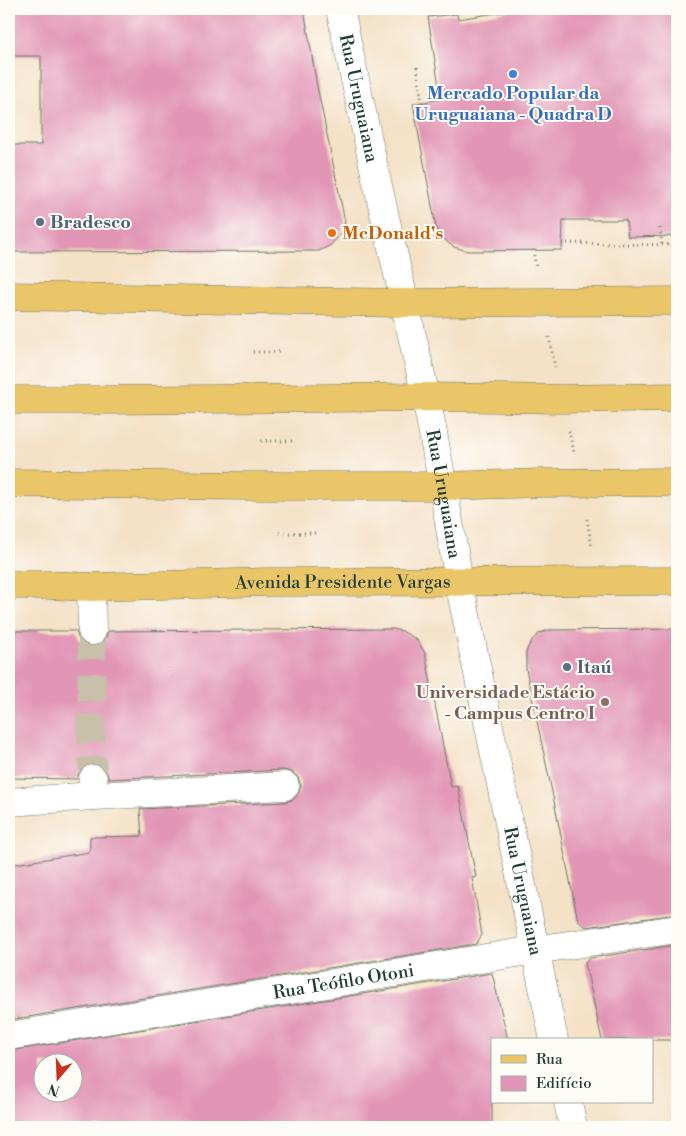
<svg xmlns="http://www.w3.org/2000/svg" width="686" height="1136" font-family="'Libre Bodoni',serif">
  <style>
    .building { fill: #e296b6; fill-rule: evenodd }
    .lines { fill: none; stroke-linecap: round; stroke-linejoin: round }
    .minor-tunnel { stroke: #c9c0a9; stroke-width: 28; stroke-dasharray: 28 14; stroke-linecap: butt }
    .minor-casing { stroke: #6a7667; stroke-width: 29 }
    .major-casing { stroke: #6a7667; stroke-width: 29 }
    .path { stroke: #6a7667; stroke-width: 3; stroke-dasharray: 1 4; stroke-linecap: butt }
    .minor { stroke: #fff; stroke-width: 28 }
    .major { stroke: #eac669; stroke-width: 28 }
    .shop-dot { fill: #3f7fe0; stroke: #fdfcf7; stroke-width: 2 }
    .service-dot { fill: #5c6f8a; stroke: #fdfcf7; stroke-width: 2 }
    .food-dot { fill: #e8710a; stroke: #fdfcf7; stroke-width: 2 }
    .education-dot { fill: #8d6e63; stroke: #fdfcf7; stroke-width: 2 }
    .labels { text-anchor: middle; stroke-width: 4; stroke-linejoin: round; paint-order: stroke }
    .shop-label { font-size: 18px; font-weight: bold; fill: #366cbe; stroke: #fdfcf7 }
    .street-label { font-size: 18px; fill: #1f3d34; stroke: #fdfcf7 }
    .service-label { font-size: 18px; font-weight: bold; fill: #4e5e75; stroke: #fdfcf7; text-anchor: start }
    .food-label { font-size: 18px; font-weight: bold; fill: #c56008; stroke: #fdfcf7; text-anchor: start }
    .education-label { font-size: 18px; font-weight: bold; fill: #785e54; stroke: #fdfcf7; text-anchor: end }
  </style>
  <rect width="100%" height="100%" fill="#fdfcf7"/>
  <filter id="ink" filterUnits="userSpaceOnUse"><feTurbulence type="fractalNoise" baseFrequency=".02" numOctaves="2"/><feDisplacementMap in="SourceGraphic" scale="10" xChannelSelector="R" yChannelSelector="G"/><feConvolveMatrix kernelMatrix="1 2 1 2 8 2 1 2 1" color-interpolation-filters="sRGB"/></filter>
  <filter id="wash" filterUnits="userSpaceOnUse"><feTurbulence type="fractalNoise" baseFrequency=".0096" numOctaves="4" result="noise"/><feDisplacementMap in="SourceGraphic" scale="20" xChannelSelector="R" yChannelSelector="G"/><feGaussianBlur stdDeviation="1.12" result="paint"/><feColorMatrix in="noise" values="0 0 0 0 0 0 0 0 0 0 0 0 0 0 0 0 0 1.4 0 .05"/><feComposite in="paint" operator="in"/></filter>
  <g filter="url(#wash)">
    <rect width="100%" height="100%" fill="#f4e1c6"/>
    <g id="blocks">
      <path class="building" d="M9,9H304L317,86L345,222L340,235L331,245L319,251L9,252V145H41V56H9Z
        M522,9H677V236L628,237L626,220H563L562,250L468,251L454,247L448,243L439,233L436,227L413,104L441,99L428,17L457,14L458,19Z
        M393,629L402,631L416,639L425,653L451,787L458,786L476,877L472,878L482,935L476,944L9,1020V865L90,852V837L142,836L140,809L286,802L294,799L299,793L301,786L298,777L292,772L284,770L109,779L106,771L100,765L93,763L85,766L79,772L77,779L9,778V631H76L79,640L85,645L92,647L100,644L106,638L108,631Z
        M677,629V914L586,927L578,921L555,806L526,669V653L528,647L533,639L540,633L550,630Z
        M677,945V1040H602L585,963L590,958Z
        M492,973L508,1040H492V1127H9V1051ZM42,1064H72V1094H42Z"/>
    </g>
  </g>
  <g filter="url(#ink)">
    <use href="#blocks" fill-opacity="0" stroke="#6a7667" stroke-width="1"/>
    <g class="lines">
      <path class="minor-tunnel" d="M92,631L91,737L93,779"/>
      <g class="minor-casing">
        <g id="minor">
          <path id="s1" d="M340,9L375,173L426,397L443,486L459,582L554,1040"/>
          <path d="M91,587L92,631"/>
          <path d="M93,779V796L285,786"/>
          <path d="M9,802L93,796"/>
          <path id="s2" d="M9,1036L535,950L677,929"/>
          <path d="M568,1102L573,1127"/>
        </g>
      </g>
      <g class="major-casing">
        <g id="major">
          <path d="M9,296L404,303L677,301"/>
          <path d="M9,400H105L426,397L562,399L677,397"/>
          <path d="M9,483L248,486H443L542,483L677,482"/>
          <path id="s3" d="M9,585H48L91,587L269,582L677,581"/>
        </g>
      </g>
      <path class="path" d="M417,67L422,103
        M660,228L662,245
        M562,243L677,245
        M533,250L536,267
        M549,337L555,367
        M253,352H283
        M569,431L574,452
        M261,441H295
        M587,519L592,548
        M279,533H318"/>
      <use href="#minor" class="minor"/>
      <use href="#major" class="major"/>
    </g>
  </g>
  <circle class="shop-dot" cx="513" cy="74" r="5"/>
  <g class="service-dot">
    <circle cx="40" cy="222" r="5"/>
    <circle cx="567" cy="667" r="5"/>
  </g>
  <circle class="food-dot" cx="332" cy="233" r="5"/>
  <circle class="education-dot" cx="605" cy="702" r="5"/>
  <g class="labels">
    <g class="shop-label">
      <text x="513" y="99">Mercado Popular da<tspan x="513" dy="21">Uruguaiana - Quadra D</tspan></text>
    </g>
    <g class="street-label">
      <text dy="6" stroke="none"><textPath href="#s1" startOffset="91">Rua Uruguaiana</textPath></text>
      <text dy="6" stroke="none"><textPath href="#s1" startOffset="496">Rua Uruguaiana</textPath></text>
      <text dy="6" stroke="none"><textPath href="#s3" startOffset="334">Avenida Presidente Vargas</textPath></text>
      <text dy="6" stroke="none"><textPath href="#s1" startOffset="901">Rua Uruguaiana</textPath></text>
      <text dy="6" stroke="none"><textPath href="#s2" startOffset="339">Rua Teófilo Otoni</textPath></text>
    </g>
    <g class="service-label">
      <text x="50" y="228">Bradesco</text>
      <text x="577" y="673">Itaú</text>
    </g>
    <g class="food-label">
      <text x="342" y="239">McDonald's</text>
    </g>
    <g class="education-label">
      <text x="595" y="698">Universidade Estácio<tspan x="595" dy="21">- Campus Centro I</tspan></text>
    </g>
  </g>
  <rect width="686" height="1136" fill="none" stroke="#fdfcf7" stroke-width="30"/>
  <rect x="491" y="1038" width="162" height="65" fill="#fdfcf7" stroke="#a4b0a9"/>
  <rect x="501" y="1055" width="25" height="8" fill="#eac669" stroke="#a4b0a9"/>
  <text x="536" y="1064" font-size="15" fill="#1f3d34">Rua</text>
  <rect x="501" y="1076" width="25" height="15" fill="#e296b6" stroke="#a4b0a9"/>
  <text x="536" y="1088" font-size="15" fill="#1f3d34">Edifício</text>
  <g transform="translate(58 1078) rotate(199)"><circle r="24" fill="#fdfcf7" stroke="#a4b0a9"/>
  <path d="M0-4L9 19L0 12L-9 19Z" fill="#c8321e"/>
  <text y="-8" font-size="14" font-weight="bold" text-anchor="middle" fill="#1f3d34">N</text>
  </g>
</svg>
